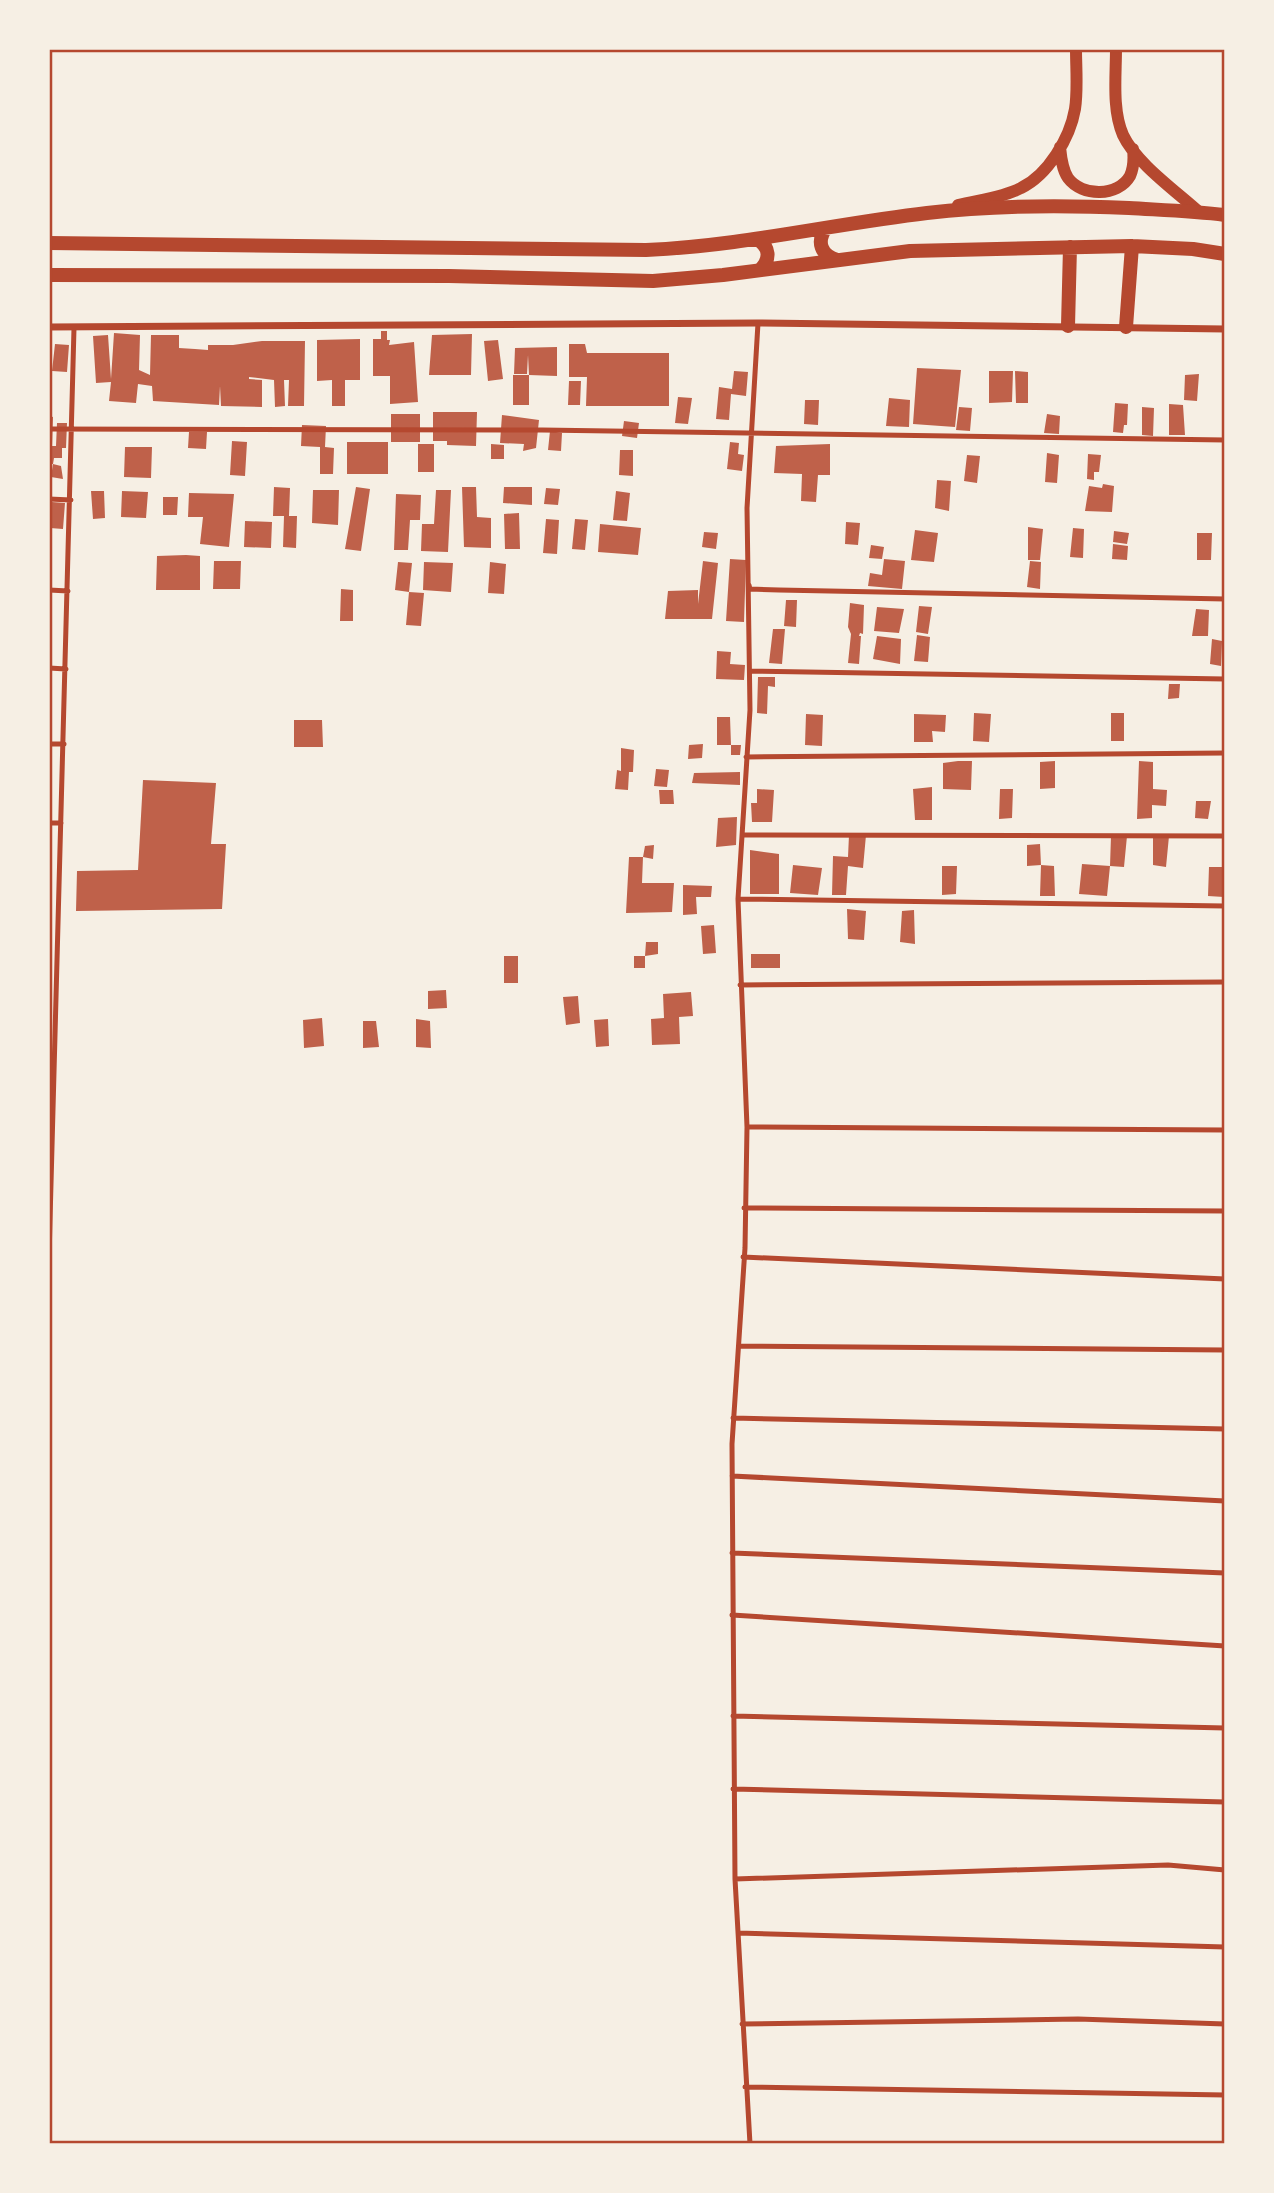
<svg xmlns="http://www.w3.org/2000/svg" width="1274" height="2193" font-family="Poppins,sans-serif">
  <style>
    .building { fill: #bf614a }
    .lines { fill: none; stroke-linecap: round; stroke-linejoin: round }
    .service { stroke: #b5482f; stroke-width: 5 }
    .minor { stroke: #b5482f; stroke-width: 7 }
    .tertiary { stroke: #b5482f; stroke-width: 12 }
    .secondary { stroke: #b5482f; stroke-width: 14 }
    .neatline { fill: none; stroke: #b5482f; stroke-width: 2.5 }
  </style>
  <rect width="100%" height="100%" fill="#f6efe4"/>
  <path class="building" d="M381,331H387V340H390L389,345L414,342L418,402L390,404V376H373V339H381Z
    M114,333L140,335L139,370L150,375L151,335H179V348L195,349L208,350V345H233L262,341H305L304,406H288L289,380H284L285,406L275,407L274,380L249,377V379L262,380V407L221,406L220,386L219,405L153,401L152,386L138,384L136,403L109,401L111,382L96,383L93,336L108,335L111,379Z
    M472,334L471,375H429L432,335Z
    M360,339V380H345V406H332V380L317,381V340Z
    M498,340L503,379L488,381L484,341Z
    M55,344L69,345L67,372L52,371Z
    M569,344H585L587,353H669V406H586L587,377H569Z
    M557,347V376L529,375V405H513V375H529L528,355L527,374H514L515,348Z
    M917,368L961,370L955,427L913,424Z
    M734,371L748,372L746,396L731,394L729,420L716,419L719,387L732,389Z
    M989,371H1013L1012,402L989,403Z
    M1015,371L1028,372V403H1016Z
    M1199,374L1197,401L1184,400L1185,375Z
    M569,381H581L580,405H568Z
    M678,397L692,398L688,424L675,423Z
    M889,398L910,400L909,427L886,426Z
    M805,400H819L818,425L804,424Z
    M1115,403L1128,404L1127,425H1124L1123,433L1113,432Z
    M1169,404L1183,405L1185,435H1169Z
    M959,407L972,408L970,431L956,430Z
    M1142,407L1154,408L1153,436L1142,435Z
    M433,412H477L476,446L447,445V441H433Z
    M391,414H420V442H391Z
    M1047,414L1060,416L1059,434L1044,433Z
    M502,415L539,420L536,448L523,451L524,444L500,443Z
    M49,416L53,417L52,446H56L57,423H67L66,448H62V458H54L53,464L61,466L63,479L51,477L53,464H49Z
    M624,421L639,423L637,438L622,436Z
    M302,425L326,426L325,447L334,448L333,474H320V447L301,446Z
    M550,431L562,433L561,451L548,450Z
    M189,432H207L206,449L188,448Z
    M232,441L247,442L245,476L230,475Z
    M347,442H388V474H347Z
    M730,442L739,443L738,454L744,455L742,471L727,469Z
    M418,444H434V472H418Z
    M491,444L504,445V459H491Z
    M830,444V475H818L816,502L801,501L802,474L774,473L776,446Z
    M125,447H152L151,478L124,477Z
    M620,450H633V476L619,475Z
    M1047,453L1059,455L1057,483L1045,482Z
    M1088,454L1101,455L1099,472H1094V480L1087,479Z
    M967,455L980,456L977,483L964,481Z
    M937,480L951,481L949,511L935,508Z
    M1103,484L1114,486L1112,512L1085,511L1089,486L1102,488Z
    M274,487L290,488L289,516H297L296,548L283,547L284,516H273Z
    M356,487L370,489L361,551L345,549Z
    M462,487H476L477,517L491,518V548L464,547Z
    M504,487H532V505L503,503Z
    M546,488L560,489L558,505L544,504Z
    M313,490H339L338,525L312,523Z
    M436,490H451L448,552L421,551L422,524H434Z
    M91,491H104L105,518L93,519Z
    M122,491L148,492L146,518L121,517Z
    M616,491L630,493L627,521L613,520Z
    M189,493L234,494L229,547L200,544L203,517H188Z
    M396,494L421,495L420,520H410L408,550H394Z
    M163,497H178L177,515H163Z
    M52,502L65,503L63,529L50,528Z
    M519,513L520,549H505L504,514Z
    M546,519L559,520L557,554L543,553Z
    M575,519L588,520L585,550L572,549Z
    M245,521L272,522L271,548L244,547Z
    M846,522L860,523L858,545L845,544Z
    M600,524L641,528L638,555L598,552Z
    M1028,527L1043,529L1040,560H1028Z
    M1073,528L1084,529L1083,558L1070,557Z
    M915,530L938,533L934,562L911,560Z
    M1114,531L1129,533L1127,544L1113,542Z
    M704,532L718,533L716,549L702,547Z
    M1197,533H1212L1211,560H1197Z
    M1113,544L1128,546L1127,560L1112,559Z
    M871,545L884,547L882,559L869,558Z
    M186,555L200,556V590H156L157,556Z
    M730,559L746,560L744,622L726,621Z
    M884,559L905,561L902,589L868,586L870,573L882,575Z
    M214,561H241L240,589H213Z
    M703,561L718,563L712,619H665L668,591L698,590V604Z
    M1030,561L1041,562L1040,589L1027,587Z
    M398,562L412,563L409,592L395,590Z
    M424,562L453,563L451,592L423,590Z
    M490,562L506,564L504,594L488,593Z
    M341,589L353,590V621H340Z
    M409,592L424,593L421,626L406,625Z
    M786,600H797L796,627L784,626Z
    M850,603L864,605L863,634L860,633L859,636H861L859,664L848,663L851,634L848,627Z
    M919,606L932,607L928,634L916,632Z
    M877,607L904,609L899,633L874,631Z
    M1196,609L1209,610L1208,636H1192Z
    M773,629H785L782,664L769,663Z
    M917,635L930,637L928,662L914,661Z
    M877,636L901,639L900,664L873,659Z
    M1212,639L1222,641L1221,666L1210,664Z
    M717,651L731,652L730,664L745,665L744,680L716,679Z
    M758,677H775V687L768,686L767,714L757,713Z
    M1169,684H1180L1179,698L1168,699Z
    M974,713L991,714L989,742L973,741Z
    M1111,713H1124V741H1111Z
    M806,714L823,715L822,746L805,745Z
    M914,714L946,715L945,732L932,731L933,742H914Z
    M717,717H730L731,745H741L740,755H731V745H717Z
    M294,720H322L323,747H294Z
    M703,744L702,758L688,759L689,745Z
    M621,748L634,750L633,772H629L628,790L615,789L617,770L621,771Z
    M958,761H972L971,790L943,789V763Z
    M1055,761V788L1040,789V762Z
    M1139,761L1153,762V789L1167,790L1166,806L1152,805V818L1137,819Z
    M656,769L669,770L667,787L654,786Z
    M740,772V785L692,783L694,773Z
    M143,780L216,783L211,844H226L222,909L76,911L77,871L138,870Z
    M932,787V820H915L913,789Z
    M757,789L774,790L772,822H752L751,803H757Z
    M1000,789H1013L1012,818L999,819Z
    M659,790H673L674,804H660Z
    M1196,801H1211L1208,819L1195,818Z
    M737,817L736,845L716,847L718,818Z
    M849,835H866L863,868L848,866L846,895H832L833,856L848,857Z
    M1111,836H1127L1124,867L1110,866L1107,896L1079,894L1082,864L1110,866Z
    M1153,836H1169L1166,867L1153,865Z
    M1040,844L1041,865L1027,866V845Z
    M654,845L653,859L643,857L642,883H674L672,912L626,913L629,857H643L645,846Z
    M750,850L779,854V894H750Z
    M793,865L822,868L818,895L790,893Z
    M1041,865L1054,866L1055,896H1040Z
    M942,866H957L956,894L942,895Z
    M1209,867H1223L1224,897L1208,896Z
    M683,885L712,886L711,897H696L697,914L683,915Z
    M847,909L866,911L864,940L848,939Z
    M914,910L915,944L900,942L902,911Z
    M714,925L716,953L703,954L701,926Z
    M646,942H658V954L645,956Z
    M751,954H780V968H751Z
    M504,956H518V983H504Z
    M634,956H645V968H634Z
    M446,990L447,1008L428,1009V991Z
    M691,992L693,1016L679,1017L680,1044L652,1045L651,1019L664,1018L663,994Z
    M578,996L580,1023L566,1025L563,997Z
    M322,1018L324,1046L304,1048L303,1020Z
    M416,1019L430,1021L431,1048L416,1047Z
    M608,1019L609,1046L596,1047L594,1020Z
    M363,1021H376L379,1047L363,1048Z"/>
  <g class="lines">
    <path class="service" d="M49,429L542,430L1225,440
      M49,499L71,500
      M749,585L750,589L779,590L1225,599
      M49,590L68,591
      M49,668L66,669
      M750,671L1225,679
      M49,744H64
      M746,757L1225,753
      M49,823H61
      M742,835L1225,836
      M738,899L1225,906
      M740,985L1225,982
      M747,1127L1225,1130
      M744,1208L1225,1211
      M743,1257L1225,1279
      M49,1258L74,328
      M739,1346L1225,1350
      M733,1418L1225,1429
      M732,1476L1225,1501
      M732,1553L1225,1573
      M732,1615L1225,1646
      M733,1716L1225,1728
      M733,1789L1225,1802
      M735,1879L1168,1865L1225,1870
      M738,1933L1225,1947
      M742,2024L1078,2019L1225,2024
      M745,2087L1225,2095
      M750,2144L735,1879L732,1444L745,1248L747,1127L738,899L750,710L747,508L758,323"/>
    <path class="minor" d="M49,327L758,323L1225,329"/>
    <path class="tertiary" d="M1116,49C1116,76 1112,110 1123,135C1136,163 1176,191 1199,212
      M1060,147C1061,157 1062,169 1068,178C1082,197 1118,197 1130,176C1134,167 1134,158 1133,149
      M958,205C978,200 1002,198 1021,188C1048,175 1070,138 1075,109C1078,90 1076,68 1076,49"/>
    <path class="secondary" d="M826,228C816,242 821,255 837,260
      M757,239C770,247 771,259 760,270
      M49,243L646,250C741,246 833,224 927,213C994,205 1062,205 1129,208C1161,210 1193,211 1225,215
      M49,275L449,276L653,281L723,275L910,251L1132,246L1193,249L1225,254
      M1068,326L1070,247
      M1126,327L1132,246"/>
  </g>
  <rect width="1274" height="2193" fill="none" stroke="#f6efe4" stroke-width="102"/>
  <rect x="51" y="51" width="1172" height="2091" class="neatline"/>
</svg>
